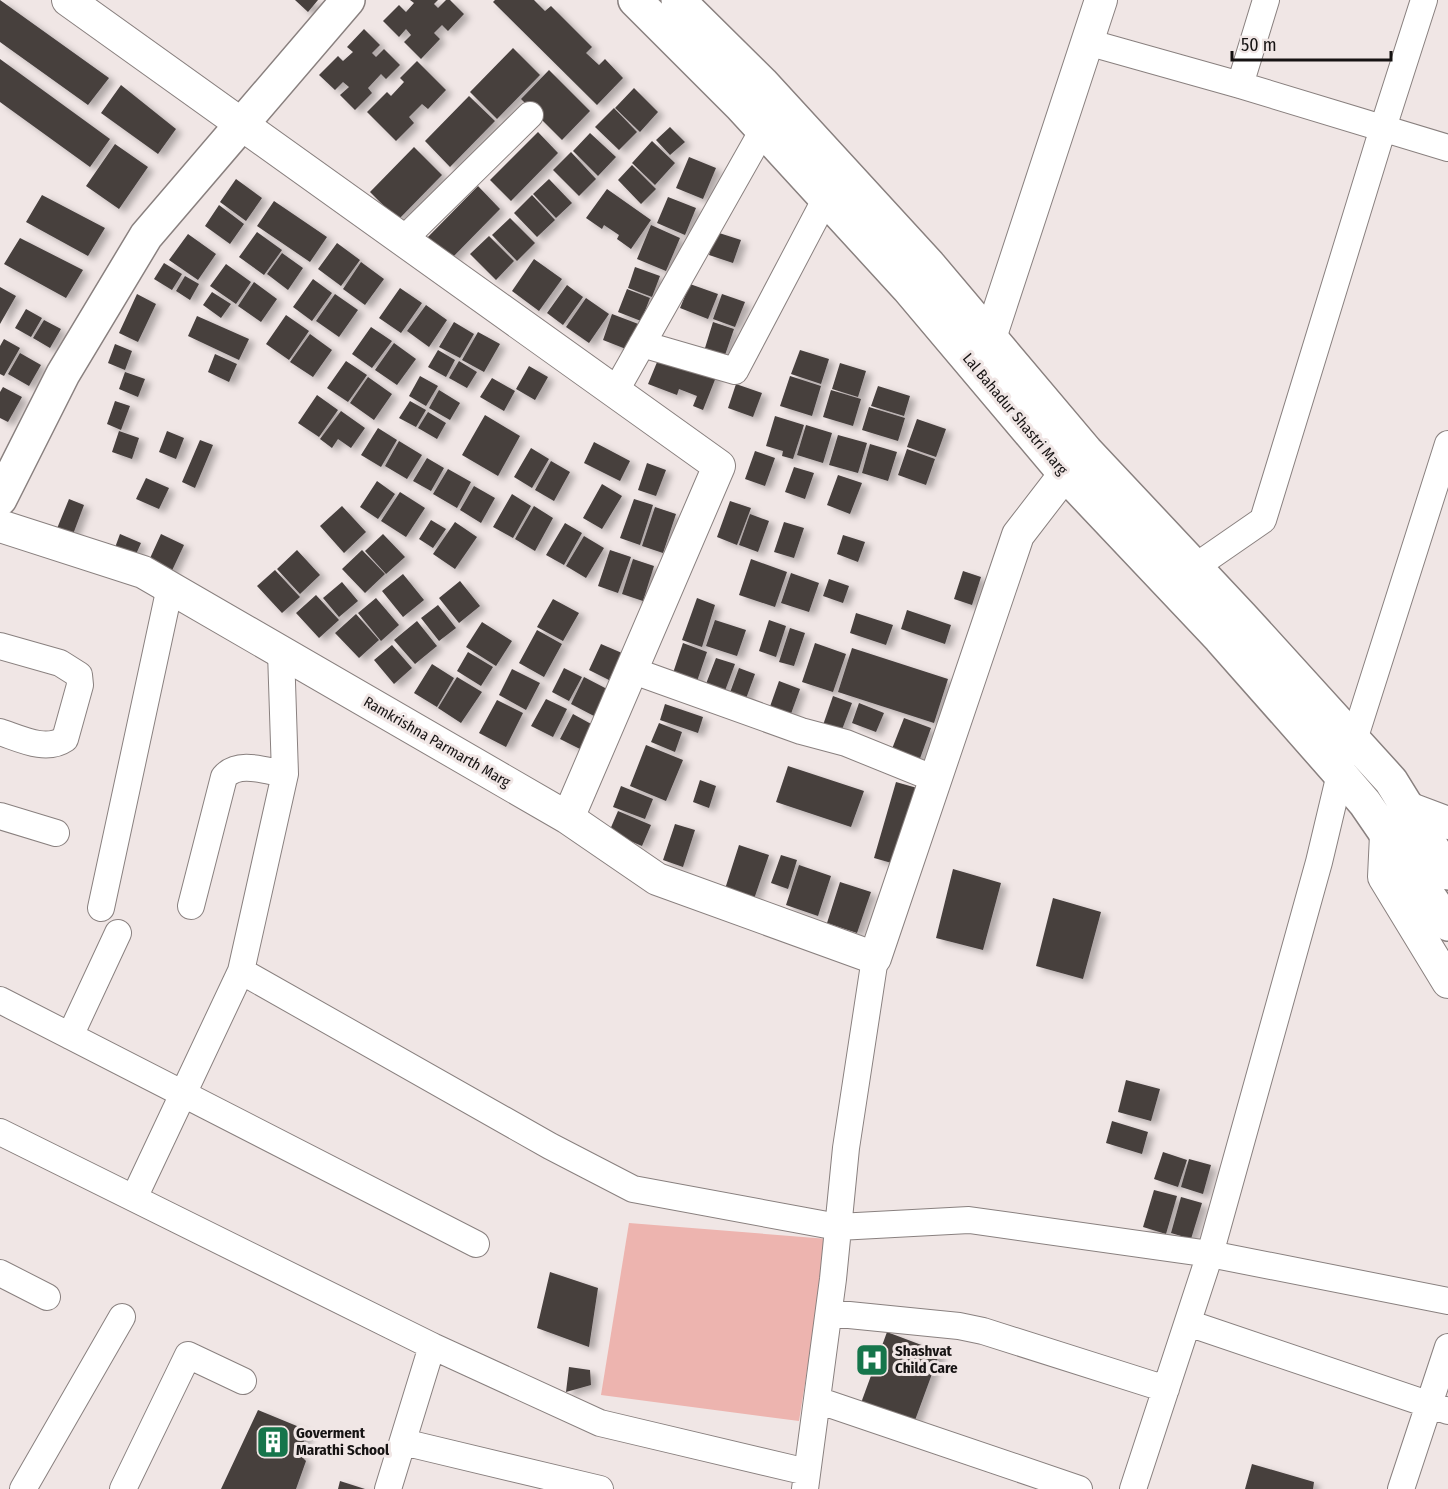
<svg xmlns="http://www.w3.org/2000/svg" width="1448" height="1489" font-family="'Fira Sans Condensed',sans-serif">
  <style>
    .green { fill: #edb4af }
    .building { fill: #463f3e; filter: url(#shadow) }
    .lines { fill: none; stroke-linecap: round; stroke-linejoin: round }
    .minor-casing { stroke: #89807f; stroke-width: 28 }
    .tertiary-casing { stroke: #89807f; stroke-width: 34 }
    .secondary-casing { stroke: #89807f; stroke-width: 36 }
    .minor { stroke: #fff; stroke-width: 26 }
    .tertiary { stroke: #fff; stroke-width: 32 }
    .secondary { stroke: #fff; stroke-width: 33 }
    .labels { text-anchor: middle; stroke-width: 6; stroke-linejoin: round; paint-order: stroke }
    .street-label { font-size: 15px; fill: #161313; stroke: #f0e6e5 }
    .poi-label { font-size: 15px; font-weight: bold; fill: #161313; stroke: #f0e6e5; text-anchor: start }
  </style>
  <defs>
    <filter id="shadow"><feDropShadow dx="6" dy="4" stdDeviation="3" flood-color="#0004"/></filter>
  </defs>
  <rect width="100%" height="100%" fill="#f0e6e5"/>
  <path class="green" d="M629,1223L828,1239L799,1421L601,1395Z"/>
  <path class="building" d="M0,0L109,78L88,105L0,42Z
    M295,0H318L308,12Z
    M410,0H438L434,4L438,8L446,0H450L464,14L448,31L442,25L434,33L440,39L421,59L404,42L411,35L406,29L399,37L383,21L399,5L406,12L414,3Z
    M495,0H534L545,11L551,6L592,47L586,53L599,65L605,59L623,78L597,105L493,2Z
    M364,29L380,45L372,53L376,57L384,49L400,65L386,79L381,74L368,88L372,93L355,110L340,95L349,87L343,82L335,90L319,75L338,56L343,61L353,52L347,47Z
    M513,48L540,75L497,119L470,92Z
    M0,59L110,139L90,167L0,102Z
    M417,61L446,90L428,109L422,104L409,117L414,123L396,141L367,112L387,92L391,96L404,82L400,78Z
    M549,70L590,111L562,140L521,99Z
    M121,85L176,129L158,154L101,113Z
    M634,88L658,112L640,132L615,108Z
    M469,96L495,121L450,167L425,141Z
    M614,108L637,132L619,150L595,127Z
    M670,127L685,142L670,155L656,140Z
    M538,132L558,153L511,201L490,180Z
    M590,133L616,157L598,176L573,151Z
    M652,141L675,163L655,185L632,163Z
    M115,144L148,167L119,209L86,186Z
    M414,147L442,175L398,220L370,192Z
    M571,152L596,179L579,196L553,170Z
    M689,157L716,168L703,199L676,188Z
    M632,165L656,189L641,204L618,180Z
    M236,179L262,198L246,221L220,202Z
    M549,179L572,203L556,218L533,194Z
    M478,186L500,209L448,262L425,240Z
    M607,189L651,220L631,249L617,239L619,235L604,225L602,229L586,218Z
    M42,195L105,228L88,256L26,222Z
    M532,195L555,220L537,237L514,213Z
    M668,197L696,208L685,235L657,223Z
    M274,201L327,237L310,262L257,226Z
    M219,205L244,224L230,244L205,226Z
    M510,218L535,243L517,261L492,235Z
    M651,225L680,238L666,271L637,259Z
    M257,232L282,250L264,275L239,257Z
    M716,232L741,240L733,263L709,255Z
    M188,234L216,254L198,280L169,260Z
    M489,236L514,261L496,280L470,254Z
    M20,238L83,270L66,298L4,264Z
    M337,243L360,260L341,286L318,269Z
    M282,253L303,268L288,290L267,274Z
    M534,259L562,279L539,311L512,291Z
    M361,262L384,279L365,305L343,289Z
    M164,263L182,274L172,290L154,279Z
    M226,264L251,282L236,304L210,286Z
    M635,267L660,276L652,297L628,288Z
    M185,276L199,284L190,300L176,291Z
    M313,279L332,293L312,321L293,307Z
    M254,282L277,299L261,322L238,306Z
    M690,284L718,294L708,319L680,308Z
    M567,285L583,297L563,325L547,313Z
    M0,287L16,296L0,324Z
    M400,288L422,303L401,333L379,318Z
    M627,289L650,298L641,321L618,312Z
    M212,292L231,304L221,318L203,305Z
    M137,294L156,304L138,342L119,333Z
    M335,294L358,310L339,337L316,321Z
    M722,294L745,302L735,327L713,319Z
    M586,298L609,314L589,343L566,327Z
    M426,305L447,320L429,347L407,331Z
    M26,309L42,318L31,337L15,328Z
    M612,314L641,325L631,351L603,340Z
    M286,315L309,331L289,360L266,344Z
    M197,316L249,339L239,360L188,336Z
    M44,320L61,329L50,348L33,338Z
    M454,322L474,334L460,358L439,347Z
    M713,322L734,329L725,355L705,348Z
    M371,327L392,341L372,368L352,354Z
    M478,332L500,344L484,372L462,360Z
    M310,334L332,350L313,377L290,362Z
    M4,339L20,348L4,376L0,374V346Z
    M394,343L416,359L397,385L375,370Z
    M115,344L132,351L125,370L108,363Z
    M438,350L455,360L446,377L428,367Z
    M662,350L718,372L703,410L693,406L697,396L679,389L677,395L648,384Z
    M800,350L829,359L821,384L791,374Z
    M20,353L41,365L29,386L8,374Z
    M215,354L237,364L229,382L208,372Z
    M346,361L367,375L348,402L327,388Z
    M459,361L477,372L467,388L449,378Z
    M840,363L866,371L858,397L832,389Z
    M529,366L548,377L535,400L516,389Z
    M125,372L145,379L138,397L119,389Z
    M420,376L438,386L426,406L409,396Z
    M790,376L821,386L812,416L780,406Z
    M368,377L392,394L374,420L350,403Z
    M492,378L515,391L504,411L480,397Z
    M736,384L762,393L753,417L728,408Z
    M878,386L910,396L904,416L871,406Z
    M3,387L22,397L8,422L0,418V392Z
    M439,390L460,403L450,420L429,408Z
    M831,390L861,399L853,426L823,417Z
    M317,395L338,410L319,437L298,423Z
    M115,401L130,406L121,430L107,424Z
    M410,401L426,410L416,427L399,418Z
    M869,407L905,418L898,441L862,430Z
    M341,411L365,428L351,448L338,439L332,448L320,439Z
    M428,412L446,423L437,439L418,428Z
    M485,415L520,436L498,476L462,455Z
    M775,416L804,425L793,459L782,456L783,451L766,446Z
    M917,419L946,429L936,457L907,447Z
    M806,425L832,433L823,463L797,455Z
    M378,428L397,440L381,467L361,455Z
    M119,431L139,438L132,459L112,452Z
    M167,431L184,438L176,459L159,452Z
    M838,435L867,443L858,473L829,465Z
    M200,440L213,445L195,488L182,482Z
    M399,441L422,455L407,479L385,466Z
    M594,442L630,461L620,481L584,463Z
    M870,444L897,452L888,481L862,473Z
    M531,448L549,459L532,488L514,477Z
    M907,449L935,459L926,485L898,475Z
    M755,451L775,458L765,486L745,479Z
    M427,458L444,468L431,491L413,481Z
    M551,461L570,472L554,501L535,490Z
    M647,463L666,470L656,496L638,490Z
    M794,467L814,473L805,499L785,492Z
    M448,469L471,482L457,508L433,494Z
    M838,475L862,483L850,514L827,505Z
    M146,478L169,488L159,509L136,499Z
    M377,481L395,494L378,519L360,507Z
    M602,484L622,496L602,529L583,518Z
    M474,486L495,498L481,523L460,510Z
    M400,492L425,508L406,537L381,521Z
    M512,494L531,506L513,538L493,527Z
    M69,499L84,505L72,537L56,531Z
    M634,499L653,505L640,545L620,538Z
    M730,501L751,508L737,545L717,537Z
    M342,506L366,532L344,553L320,526Z
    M534,506L553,518L535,551L515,539Z
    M655,507L676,514L663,553L642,546Z
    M750,514L769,521L758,552L739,545Z
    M431,520L446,529L433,548L419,539Z
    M455,522L477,537L455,569L433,554Z
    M784,522L804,528L794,558L774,552Z
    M565,523L582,533L564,565L546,555Z
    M120,534L141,543L133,561L113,553Z
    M161,534L184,545L169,577L146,567Z
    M383,534L405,557L386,574L365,551Z
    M843,535L865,542L858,562L837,554Z
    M584,536L604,548L586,578L566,566Z
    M297,550L320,575L300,594L277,569Z
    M362,550L385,574L365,593L342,569Z
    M610,550L631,557L618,593L598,586Z
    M633,559L654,566L643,601L622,594Z
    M751,559L787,572L775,607L739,595Z
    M275,570L300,597L282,613L257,586Z
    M963,571L981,577L972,605L954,599Z
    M791,573L819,583L809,612L781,603Z
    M403,574L424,600L403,617L382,591Z
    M829,579L849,586L843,603L823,596Z
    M460,581L480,606L459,623L439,598Z
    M342,582L358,601L339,617L323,598Z
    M316,595L339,620L319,638L296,613Z
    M376,598L399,625L381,641L358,613Z
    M697,598L715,605L702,647L682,640Z
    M553,599L579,613L563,641L537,627Z
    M438,605L456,628L439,641L421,618Z
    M907,610L951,625L945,644L901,629Z
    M856,613L893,625L886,645L850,633Z
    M356,614L379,640L359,658L335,633Z
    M715,620L746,630L737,656L706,646Z
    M769,620L786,626L776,657L759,651Z
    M417,621L437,646L415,664L394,640Z
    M482,622L512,641L496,666L466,647Z
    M790,628L805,633L794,666L779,662Z
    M537,630L562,644L544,677L519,663Z
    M683,643L707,652L694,690L670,682Z
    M815,643L846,654L833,692L802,682Z
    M601,644L622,653L609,680L589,670Z
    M392,645L412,668L394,684L374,660Z
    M852,648L948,679L934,723L838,692Z
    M468,652L493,667L481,686L457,671Z
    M716,658L735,664L723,696L704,689Z
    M432,664L454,678L437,707L414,693Z
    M564,668L582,677L569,701L552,692Z
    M739,668L755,674L744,704L728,698Z
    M512,669L540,683L526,710L499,695Z
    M457,677L482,692L461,723L438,708Z
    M584,677L607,689L594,716L571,704Z
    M779,681L800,689L788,722L767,715Z
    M833,696L852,703L840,735L822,728Z
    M546,699L567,709L553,737L531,726Z
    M497,700L523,713L506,747L479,733Z
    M859,703L884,713L876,732L852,723Z
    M665,704L703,717L698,733L660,720Z
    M573,714L593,725L580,749L560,739Z
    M904,718L931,728L918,764L890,754Z
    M659,723L682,732L675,752L651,742Z
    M646,745L683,760L666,801L630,786Z
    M788,766L864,791L851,827L776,802Z
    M700,780L716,786L709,808L693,802Z
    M896,782L917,788L895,864L874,858Z
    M621,786L653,799L645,819L613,807Z
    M618,811L651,825L642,846L609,832Z
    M675,824L695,830L683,867L663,860Z
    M739,845L769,855L754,899L725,889Z
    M781,855L797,860L788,889L771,883Z
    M799,865L831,876L818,916L786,905Z
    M953,869L1001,883L983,950L936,938Z
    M840,882L871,892L857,933L827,923Z
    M1053,898L1101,912L1083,979L1036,966Z
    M1126,1080L1160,1089L1151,1121L1118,1112Z
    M1112,1121L1148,1132L1142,1154L1106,1143Z
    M1163,1152L1187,1160L1178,1187L1154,1179Z
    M1189,1159L1211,1165L1203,1194L1181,1187Z
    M1154,1190L1177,1196L1166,1234L1143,1227Z
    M1181,1197L1202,1203L1191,1239L1171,1233Z
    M550,1272L598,1288L589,1347L537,1328Z
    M887,1332L940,1352L914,1423L861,1403Z
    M569,1367L590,1370L591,1385L566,1392Z
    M258,1410L309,1431L298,1453L306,1461L296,1489H221Z
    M1252,1464L1314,1482L1313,1489H1245Z
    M340,1481L365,1489H338Z"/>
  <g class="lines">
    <g class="minor-casing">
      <path id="minor" d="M1087,42L1240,85L1448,148
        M1240,85L1266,0
        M403,240L530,115
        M642,344L735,371L826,198
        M615,392L763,130
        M1195,567L1263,520L1383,128L1424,0
        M0,646L60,663L79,675L80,685L65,739C46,752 21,739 0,732
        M631,670L801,731L846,743L935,779
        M1354,740L1448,444
        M0,816L56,833
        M191,906L224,777C238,760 266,771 285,774
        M101,908L170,587
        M241,971L550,1146L633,1189L838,1227L969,1220L1210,1254L1448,1301
        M0,1000L476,1244
        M70,1036L118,933
        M0,1132L432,1346
        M134,1198L241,971L285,774L281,652
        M0,1273L47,1297
        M829,1313L959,1326L983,1331L1166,1389
        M1188,1323L1448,1411
        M817,1400L1079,1489
        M403,1442L600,1489
        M23,1489L122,1317
        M123,1489L188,1355L243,1381
        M388,1489L432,1346L600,1423L807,1472
        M805,1489L833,1279L846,1148L875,958
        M1133,1489L1210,1254L1319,862L1340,774
        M1401,1489L1448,1347"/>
    </g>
    <g class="tertiary-casing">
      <path id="tertiary" d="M68,0L719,466L568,818
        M990,338L1101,0
        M0,526L143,572L568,818L657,879L875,958L1018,535L1065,474L1083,454
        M1408,808L1448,823
        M1386,835L1384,877L1448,982"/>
    </g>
    <g class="secondary-casing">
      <path id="secondary" d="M635,0L741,106L908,288L1065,474L1220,638L1340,774L1365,803L1448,924
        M678,0L762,83L929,265L1086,451L1241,616L1391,781L1448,873
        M0,499L63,374L146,236L348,0"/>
    </g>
    <use href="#minor" class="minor"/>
    <use href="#tertiary" class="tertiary"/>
    <use href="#secondary" class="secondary"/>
  </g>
  <defs>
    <g id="hospital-square" transform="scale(1.725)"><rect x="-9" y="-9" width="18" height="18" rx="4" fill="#16754b" stroke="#f0e6e5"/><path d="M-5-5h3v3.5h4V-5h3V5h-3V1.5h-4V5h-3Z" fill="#fff"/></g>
    <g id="building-square" transform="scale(1.725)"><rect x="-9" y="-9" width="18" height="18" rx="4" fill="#16754b" stroke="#f0e6e5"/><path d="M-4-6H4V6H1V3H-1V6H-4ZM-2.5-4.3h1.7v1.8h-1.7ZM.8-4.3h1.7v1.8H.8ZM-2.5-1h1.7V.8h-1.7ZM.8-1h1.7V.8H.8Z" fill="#fff"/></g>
  </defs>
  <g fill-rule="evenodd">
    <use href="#hospital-square" x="872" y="1360"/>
    <use href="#building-square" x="273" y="1442"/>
  </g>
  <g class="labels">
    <g class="street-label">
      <text transform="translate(1015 414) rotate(50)" y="5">Lal Bahadur Shastri Marg</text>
      <text transform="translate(437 742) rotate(30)" y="5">Ramkrishna Parmarth Marg</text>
    </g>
    <g class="poi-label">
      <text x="895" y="1356">Shashvat<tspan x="895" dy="17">Child Care</tspan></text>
      <text x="296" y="1438">Goverment<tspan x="296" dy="17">Marathi School</tspan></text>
    </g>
  </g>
  <path d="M1232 51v9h159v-9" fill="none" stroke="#161313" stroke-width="3"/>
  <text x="1241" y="51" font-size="18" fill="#161313" stroke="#f0e6e5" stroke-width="4.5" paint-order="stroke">50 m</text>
</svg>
